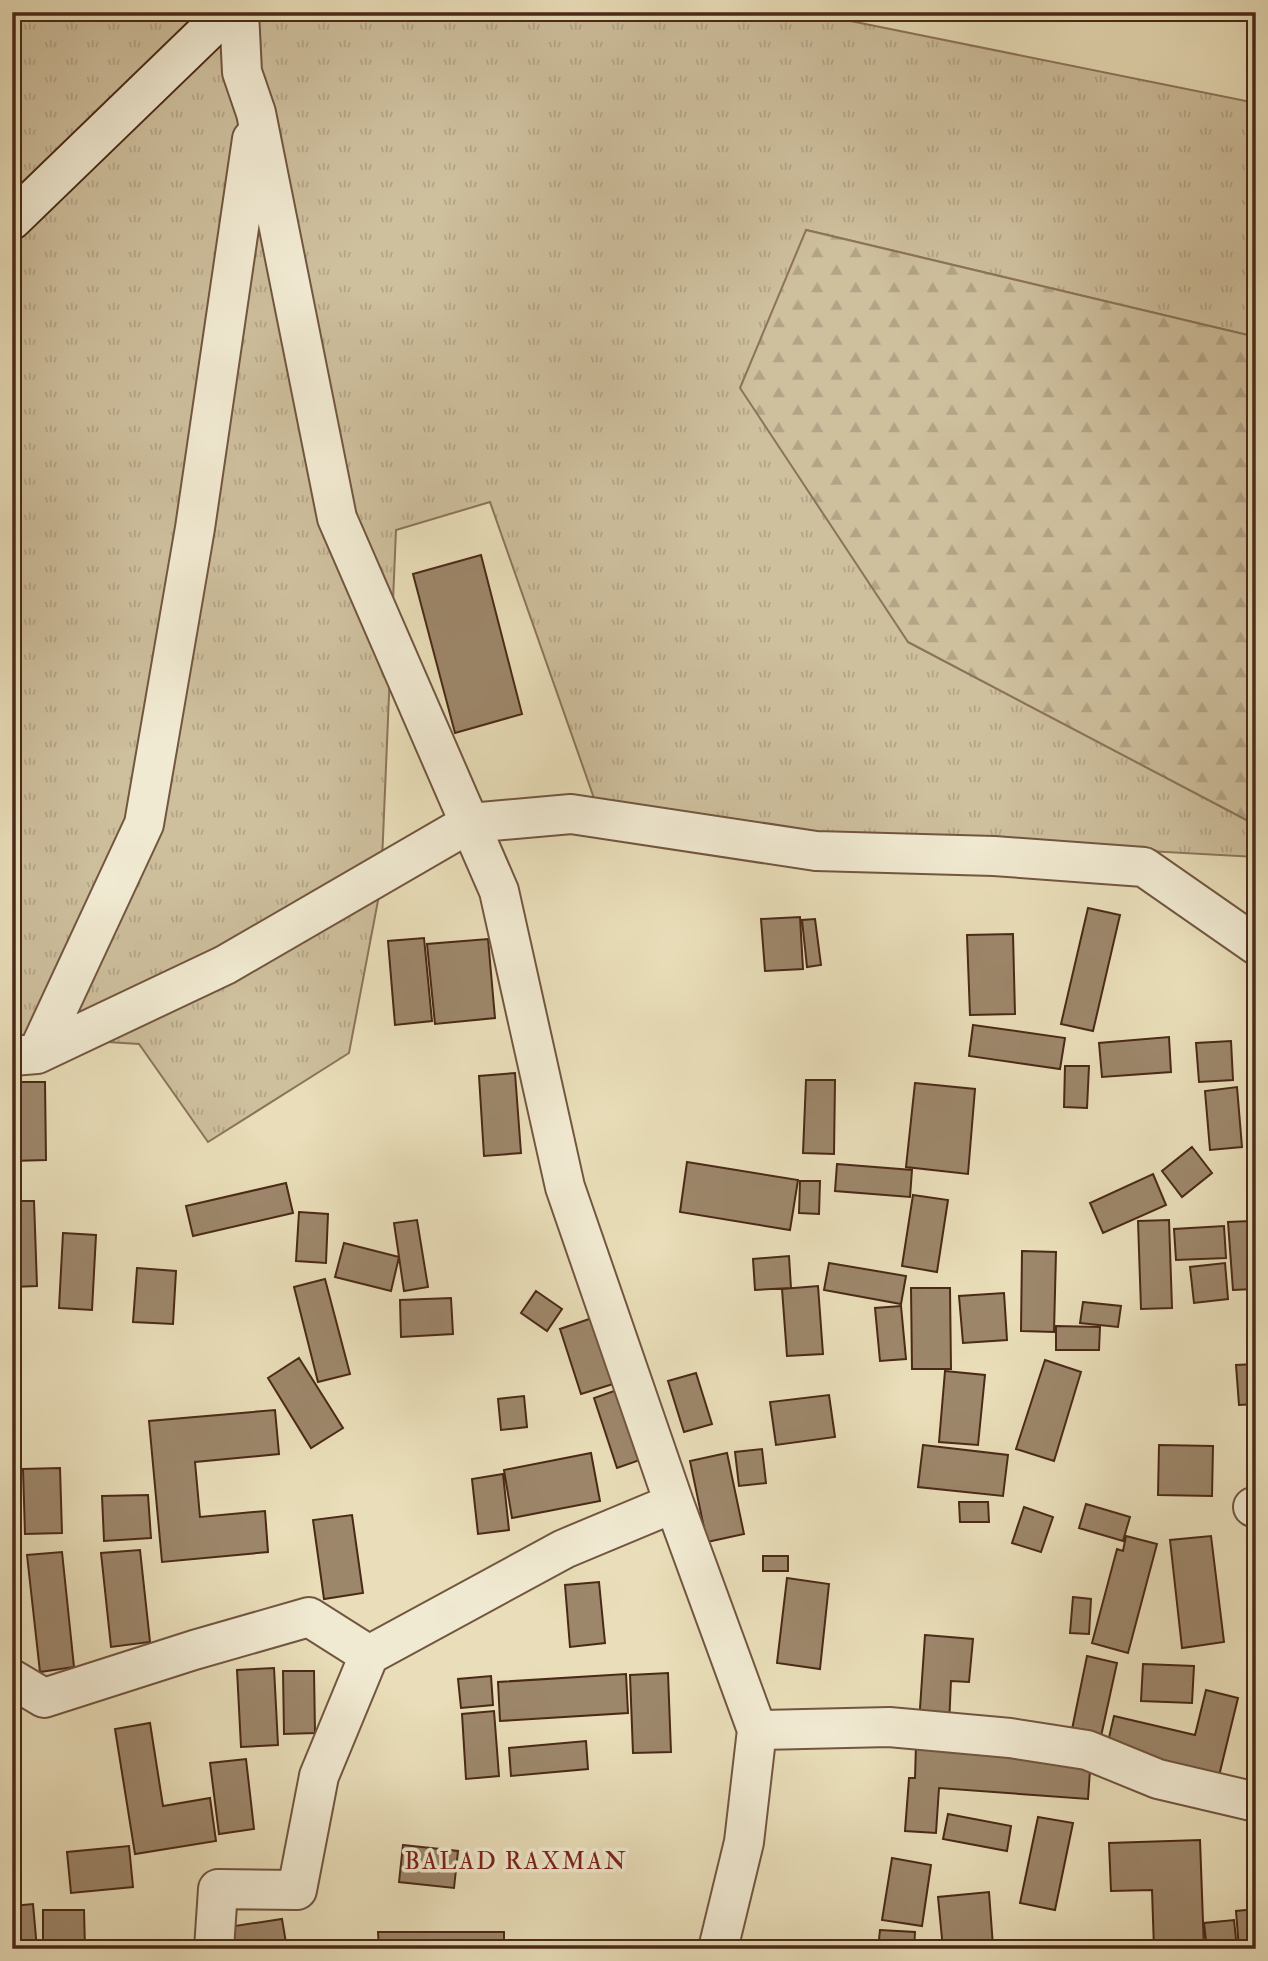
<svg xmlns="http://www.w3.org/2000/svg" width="1268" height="1961" font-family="'IM FELL Double Pica',serif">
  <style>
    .grass { fill: url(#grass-tufts); stroke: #8c745a; stroke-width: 2 }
    .forest { fill: url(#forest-firs); stroke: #8c745a; stroke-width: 2 }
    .building { fill: #9d876b; stroke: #4a2916; stroke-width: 2 }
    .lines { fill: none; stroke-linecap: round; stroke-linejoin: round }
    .street-casing { stroke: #72563f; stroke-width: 42 }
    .secondary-casing { stroke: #4a2916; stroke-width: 42 }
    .street { stroke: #f1ead2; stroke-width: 38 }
    .secondary { stroke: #f1ead2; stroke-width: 38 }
    .labels { text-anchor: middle; stroke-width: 7; stroke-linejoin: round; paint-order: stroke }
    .quarter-label { font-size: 24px; letter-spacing: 2px; fill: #7a1f14; stroke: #f1ead2 }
  </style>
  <defs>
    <pattern id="grass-tufts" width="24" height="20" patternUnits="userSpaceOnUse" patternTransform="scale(1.75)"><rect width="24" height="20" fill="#cebf9d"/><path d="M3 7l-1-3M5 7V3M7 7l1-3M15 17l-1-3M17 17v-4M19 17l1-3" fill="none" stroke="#b2a486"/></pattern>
    <pattern id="forest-firs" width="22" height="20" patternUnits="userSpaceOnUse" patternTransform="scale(1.75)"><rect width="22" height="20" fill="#cebf9d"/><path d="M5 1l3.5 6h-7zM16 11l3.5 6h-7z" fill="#b2a486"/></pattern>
  </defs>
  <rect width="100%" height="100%" fill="#e9deb9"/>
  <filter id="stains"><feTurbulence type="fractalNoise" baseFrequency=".00286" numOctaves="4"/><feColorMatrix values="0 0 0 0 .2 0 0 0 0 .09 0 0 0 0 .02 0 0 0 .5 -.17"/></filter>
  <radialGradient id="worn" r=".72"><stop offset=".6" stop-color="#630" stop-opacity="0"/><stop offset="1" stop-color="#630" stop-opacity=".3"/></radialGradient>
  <path class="grass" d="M12,12H806L1256,103V337L807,230L908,642L1256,825V857L602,821L490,502L396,530L381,885L349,1053L208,1142L139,1044L12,1036Z"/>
  <path class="forest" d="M806,230L1256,337V825L908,642L740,388Z"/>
  <path class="building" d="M481,555L522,714L455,733L413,574Z
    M1088,908L1120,915L1093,1031L1061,1024Z
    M800,917L803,969L765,971L761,919Z
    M815,919L821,965L807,967L802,920Z
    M1013,934L1015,1014L970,1015L967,935Z
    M424,938L432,1021L395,1025L388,941Z
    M488,939L495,1018L435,1024L427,944Z
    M973,1025L1065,1038L1060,1069L969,1056Z
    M1169,1037L1171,1072L1102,1077L1099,1043Z
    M1231,1041L1233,1080L1199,1082L1196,1043Z
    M1065,1066H1089L1087,1108L1064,1107Z
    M515,1073L521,1153L484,1156L479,1076Z
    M806,1080H835L834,1154L803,1153Z
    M12,1082H45L46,1160L12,1161Z
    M915,1083L975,1089L968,1174L906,1167Z
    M1237,1087L1242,1147L1210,1150L1205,1091Z
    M1192,1147L1212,1173L1182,1197L1162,1171Z
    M687,1162L798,1180L790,1230L680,1212Z
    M837,1164L912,1170L910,1197L835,1191Z
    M1153,1174L1166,1205L1103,1233L1090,1203Z
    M800,1181H820L819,1214L799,1213Z
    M286,1183L293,1213L193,1236L186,1206Z
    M913,1195L948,1200L937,1272L902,1266Z
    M12,1201H34L37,1286L12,1287Z
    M299,1212L328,1214L326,1263L296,1261Z
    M417,1220L428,1287L404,1291L394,1223Z
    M1169,1220L1172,1308L1141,1309L1138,1221Z
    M1250,1221L1254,1289L1233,1290L1228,1222Z
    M1224,1226L1226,1258L1176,1260L1174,1229Z
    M63,1233L96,1235L92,1310L59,1308Z
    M344,1243L399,1257L391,1291L335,1277Z
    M1022,1251L1056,1252L1054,1332L1021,1331Z
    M789,1256L791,1288L755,1290L753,1259Z
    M829,1263L906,1276L901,1304L824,1290Z
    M1225,1263L1228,1299L1194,1303L1190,1267Z
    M137,1268L176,1271L173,1324L133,1322Z
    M325,1279L350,1374L318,1382L294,1287Z
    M818,1286L823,1354L787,1356L782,1289Z
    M911,1288H950L951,1369H912Z
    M536,1291L562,1309L547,1331L521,1313Z
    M1004,1293L1007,1340L963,1343L959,1296Z
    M451,1298L453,1334L401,1337L400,1300Z
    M1083,1302L1121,1306L1118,1327L1080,1323Z
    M901,1306L906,1359L880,1361L875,1308Z
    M592,1318L613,1384L581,1394L560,1329Z
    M1056,1326L1100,1327L1099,1350H1056Z
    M299,1358L343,1428L311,1448L268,1378Z
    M1045,1360L1081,1372L1054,1461L1016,1449Z
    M1256,1364V1404L1239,1405L1236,1365Z
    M945,1371L985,1375L978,1445L939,1442Z
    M696,1373L712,1424L684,1432L668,1381Z
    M617,1390L640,1460L617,1468L594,1398Z
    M829,1395L835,1437L776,1445L770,1402Z
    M524,1396L527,1427L501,1430L498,1399Z
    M275,1410L279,1454L195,1462L200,1517L265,1511L268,1552L162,1562L149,1421Z
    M923,1445L1008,1455L1003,1496L918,1487Z
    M1159,1445L1213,1446L1212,1496L1158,1495Z
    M762,1449L766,1483L739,1486L735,1452Z
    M1255,1452H1256V1484H1252Z
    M591,1453L600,1501L512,1518L504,1470Z
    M727,1453L744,1534L707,1542L690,1461Z
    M60,1468L62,1533L25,1534L23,1469Z
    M503,1474L509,1530L478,1534L472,1479Z
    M148,1495L151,1538L104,1541L102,1496Z
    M959,1502H988L989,1522H960Z
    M1086,1504L1130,1517L1123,1541L1079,1528Z
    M1024,1507L1053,1517L1041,1552L1012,1543Z
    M352,1515L363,1593L324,1599L313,1520Z
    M1126,1536L1157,1544L1128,1653L1092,1643L1117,1549L1123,1551Z
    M1211,1536L1224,1642L1182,1648L1170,1540Z
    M140,1550L150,1642L111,1647L101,1553Z
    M62,1552L74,1667L40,1672L27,1555Z
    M763,1556H788V1571H763Z
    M787,1578L829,1584L820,1669L777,1663Z
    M599,1582L605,1643L570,1647L565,1585Z
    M1073,1597L1091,1599L1089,1634L1070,1633Z
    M925,1635L973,1639L969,1682L951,1681L949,1725L919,1723Z
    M1087,1656L1117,1663L1098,1750L1069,1744Z
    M1143,1664L1194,1666L1192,1703L1141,1701Z
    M274,1668L278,1745L241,1747L237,1670Z
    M283,1671H314L315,1733L284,1734Z
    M668,1673L671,1752L633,1753L630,1675Z
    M626,1674L628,1713L500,1721L498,1682Z
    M491,1676L493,1705L461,1708L458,1679Z
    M1206,1690L1238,1698L1217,1784L1105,1755L1114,1716L1195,1735Z
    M494,1711L499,1776L466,1779L462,1714Z
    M150,1723L163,1806L210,1798L216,1841L135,1854L115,1729Z
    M12,1735H15L20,1793L12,1794Z
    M586,1741L588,1769L511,1776L509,1748Z
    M916,1744L1091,1756L1088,1799L939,1788L936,1833L905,1831L909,1778H915Z
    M246,1759L254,1829L219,1834L210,1763Z
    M948,1814L1011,1826L1007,1851L943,1839Z
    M1038,1817L1073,1823L1055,1910L1020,1903Z
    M1200,1840L1204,1949H1154L1152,1890L1111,1891L1109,1843Z
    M403,1845L458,1851L454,1888L399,1882Z
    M129,1846L133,1887L71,1893L67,1852Z
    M892,1858L931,1865L922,1926L882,1920Z
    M989,1892L993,1946L943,1949L938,1897Z
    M33,1904L37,1949H12V1906Z
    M1256,1909V1949H1239L1236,1911Z
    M43,1910H84L85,1949H43Z
    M282,1919L287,1949H231L228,1927Z
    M1234,1920L1237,1949H1207L1204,1923Z
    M880,1930L915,1932L914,1949H878Z
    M378,1932H504V1949H379Z"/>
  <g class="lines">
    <g class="street-casing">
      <path id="street" d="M239,12L242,72L256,113L337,518L499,891L565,1187L674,1503L757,1730L744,1842L718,1949
        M37,1054L144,824L195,528L252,139
        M12,1056L37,1054L225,965L470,823L571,814L816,851L994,856L1144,867L1256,945
        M1253,1507L1256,1508
        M12,1679L44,1698L194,1650L309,1617L369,1655
        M757,1730L889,1727L1010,1738L1087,1750L1158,1779L1256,1802
        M214,1949L218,1889L297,1890L319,1776L369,1655L564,1549L674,1503"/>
    </g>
    <g class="secondary-casing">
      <path id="secondary" d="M12,220L227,12"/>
    </g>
    <use href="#street" class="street"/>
    <use href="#secondary" class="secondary"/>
  </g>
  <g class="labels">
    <g class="quarter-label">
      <text x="516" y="1869">BALAD RAXMAN</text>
    </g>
  </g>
  <rect width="1268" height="1961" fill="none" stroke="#e9deb9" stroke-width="42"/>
  <rect x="14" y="14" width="1240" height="1933" fill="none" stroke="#4a2916" stroke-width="3.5"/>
  <rect x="21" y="21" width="1226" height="1919" fill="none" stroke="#4a2916" stroke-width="2"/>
  <rect width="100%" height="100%" filter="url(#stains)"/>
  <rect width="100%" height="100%" fill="url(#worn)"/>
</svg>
